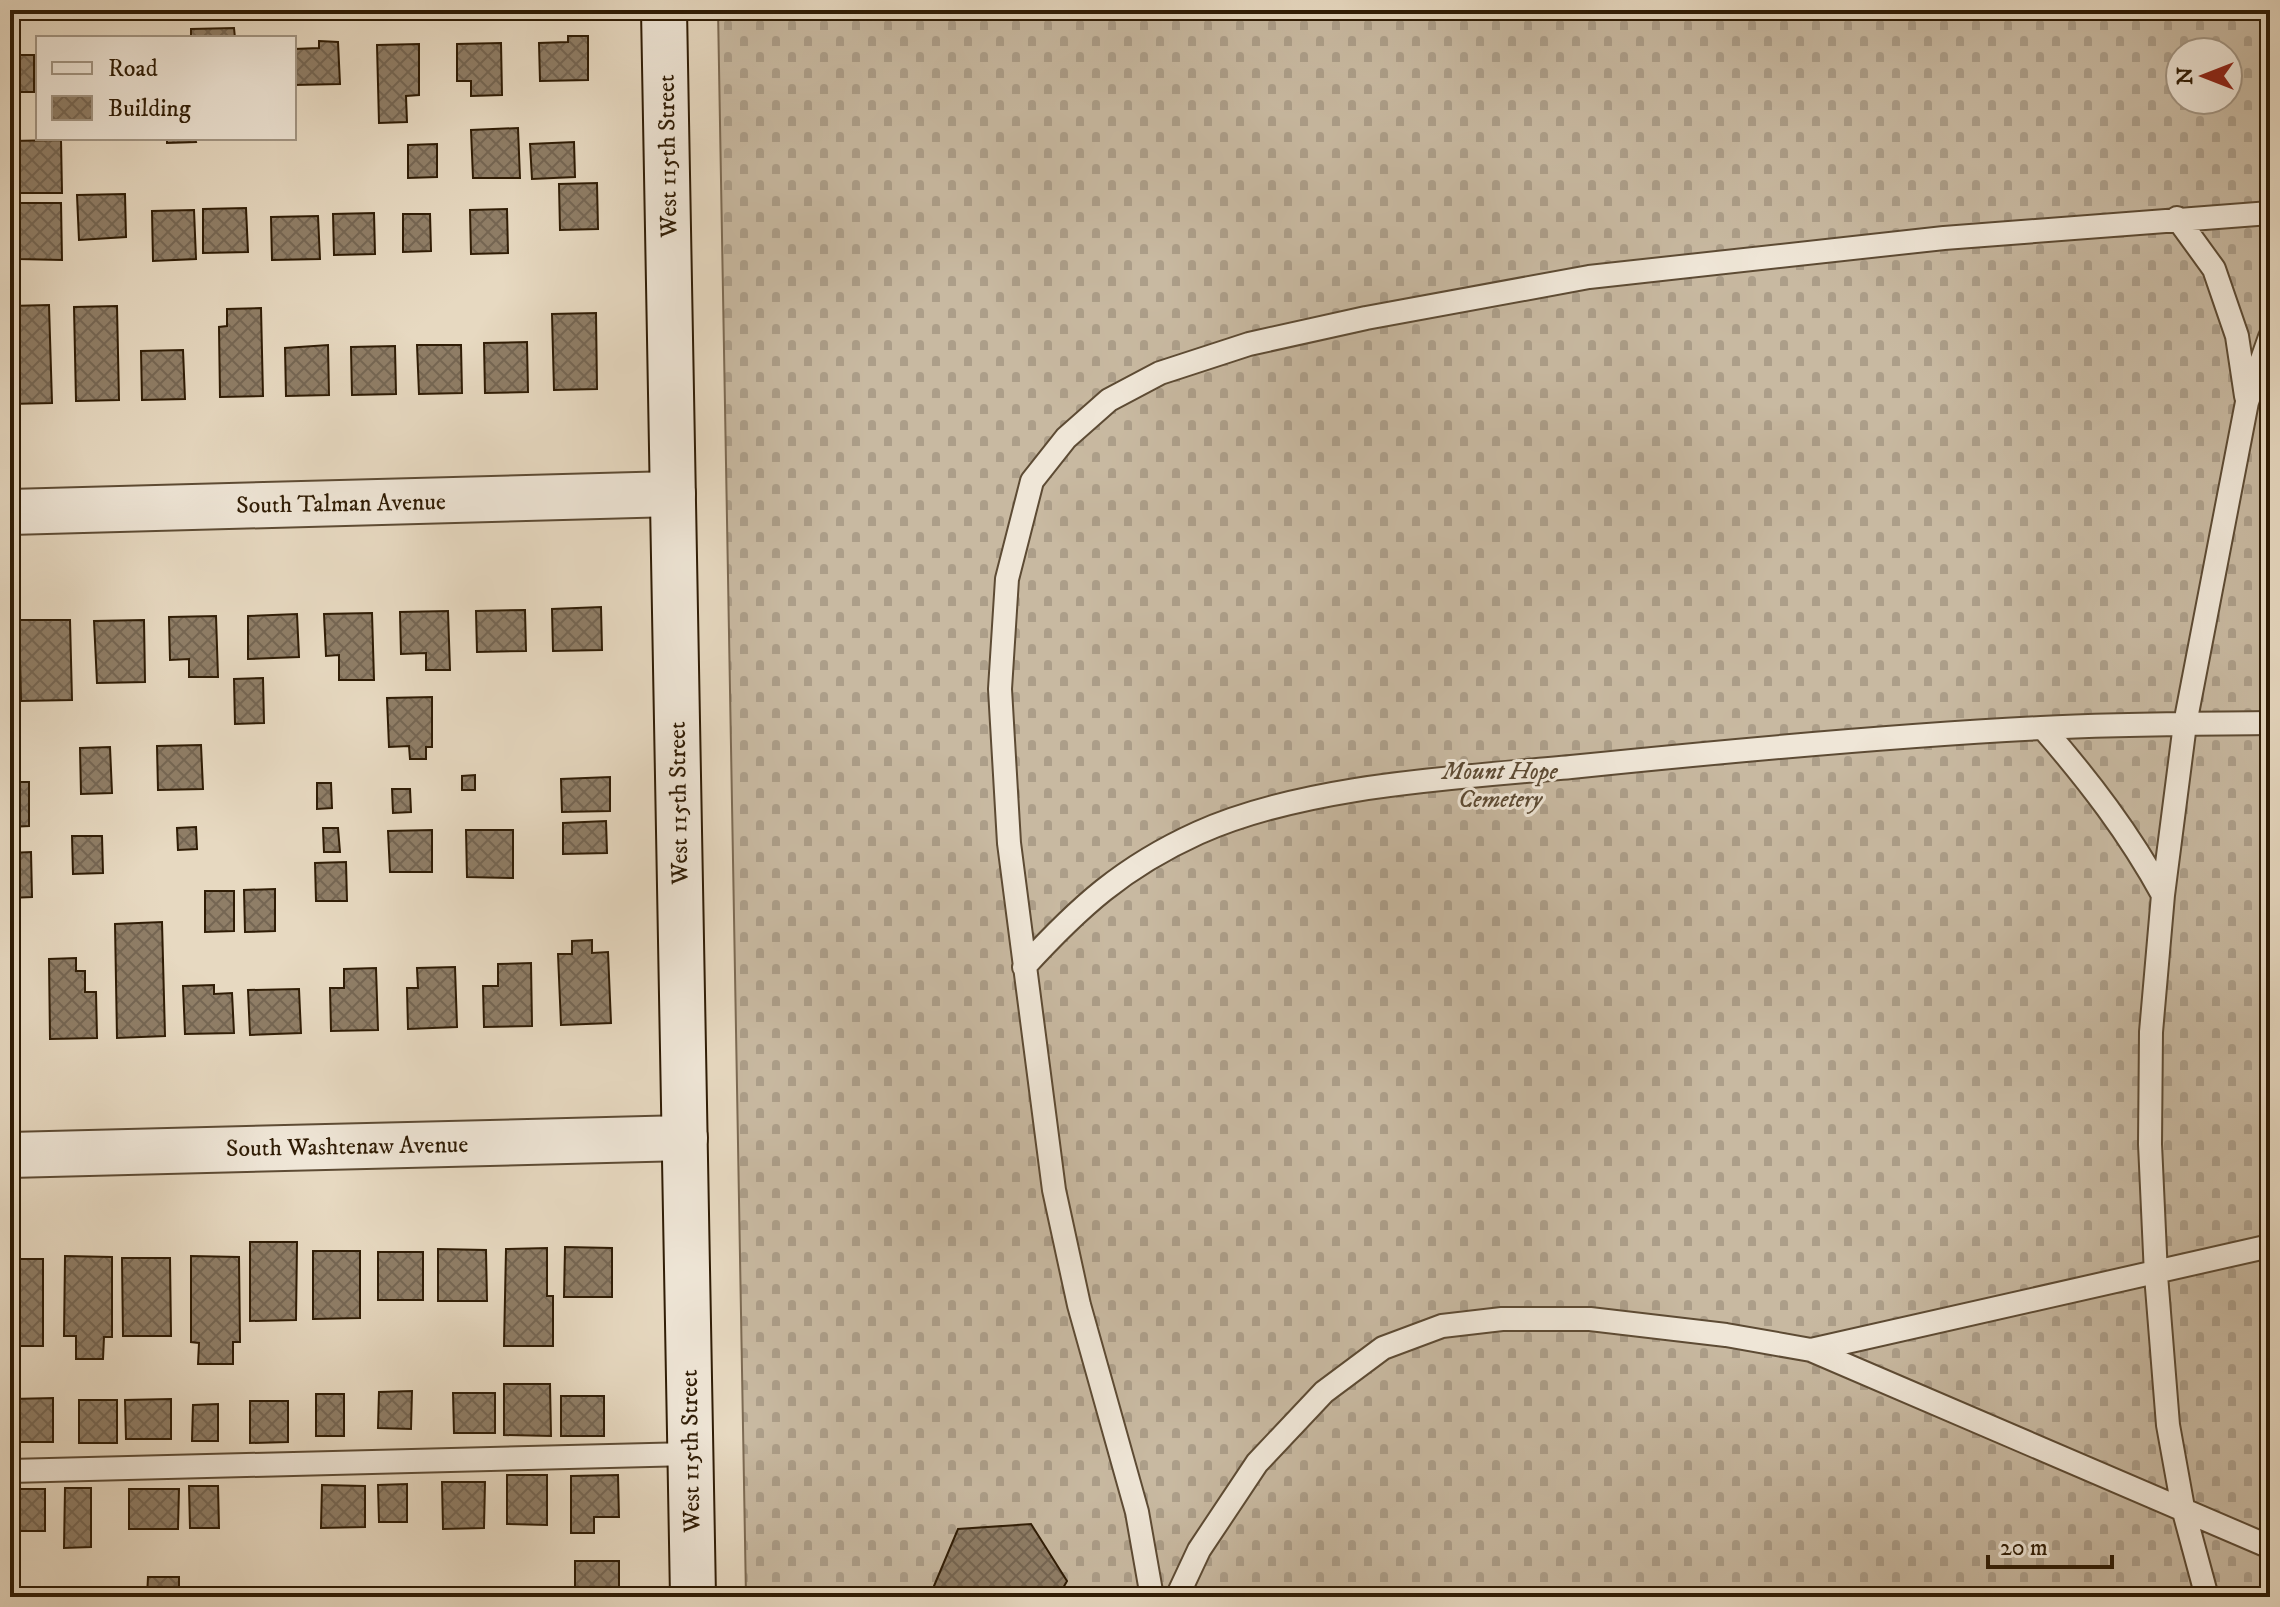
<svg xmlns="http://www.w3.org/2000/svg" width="2280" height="1607" font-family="'IM FELL DW Pica',serif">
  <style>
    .cemetery { fill: url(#cemetery-stones); stroke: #7c6a53; stroke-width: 2; fill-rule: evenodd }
    .building { fill: url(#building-cross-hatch); stroke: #2f1c05; stroke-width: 2 }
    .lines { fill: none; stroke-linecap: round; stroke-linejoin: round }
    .lane-casing { stroke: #5d4b34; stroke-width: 26 }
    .street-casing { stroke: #5d4b34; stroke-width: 48 }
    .secondary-casing { stroke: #2f1c05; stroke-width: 48 }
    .lane { stroke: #efe6d7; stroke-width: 22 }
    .street { stroke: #efe6d7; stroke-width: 44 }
    .secondary { stroke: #efe6d7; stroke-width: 44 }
    .labels { text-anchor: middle; stroke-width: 6; stroke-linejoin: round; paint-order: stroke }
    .street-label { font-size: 24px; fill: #2f1c05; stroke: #efe6d7 }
    .park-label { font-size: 24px; font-style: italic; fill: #5d4b34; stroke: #efe6d7 }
  </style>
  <defs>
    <pattern id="cemetery-stones" width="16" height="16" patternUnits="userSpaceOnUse" patternTransform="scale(2)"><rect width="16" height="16" fill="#c8b9a1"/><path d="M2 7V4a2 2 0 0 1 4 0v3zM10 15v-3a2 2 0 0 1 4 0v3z" fill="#ac9e89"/></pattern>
    <pattern id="building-cross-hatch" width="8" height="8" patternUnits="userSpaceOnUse" patternTransform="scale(2)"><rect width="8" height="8" fill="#8f7e67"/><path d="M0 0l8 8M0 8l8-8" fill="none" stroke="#756653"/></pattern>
  </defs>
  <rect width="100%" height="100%" fill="#e7d9c1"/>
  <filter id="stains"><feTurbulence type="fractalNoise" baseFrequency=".0025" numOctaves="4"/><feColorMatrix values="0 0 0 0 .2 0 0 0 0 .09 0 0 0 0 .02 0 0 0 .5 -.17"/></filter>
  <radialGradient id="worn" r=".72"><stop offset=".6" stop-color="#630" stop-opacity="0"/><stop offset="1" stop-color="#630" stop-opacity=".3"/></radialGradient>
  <path class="cemetery" d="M718,10H2270V1597H746ZM2180,52H2228V100H2180Z"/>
  <path class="building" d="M234,28L235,38H191V29Z
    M568,36H588V80L540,81L539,43L568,42Z
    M319,41L338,42L340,84L294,85V49L319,48Z
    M501,43L502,95L471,96V81H457V44Z
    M419,44V95L406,96L407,122L379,123L377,45Z
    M10,55H34V92H10Z
    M518,128L520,178H473L471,130Z
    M167,138H195L196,142L167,143Z
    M61,140L62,193H12V141Z
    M574,142L575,177L532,179L530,144Z
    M437,144V177L408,178V145Z
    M597,183L598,229L560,230L559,184Z
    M125,194L126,237L79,240L77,195Z
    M18,203H61L62,260L19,259Z
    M246,208L248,252L203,253V209Z
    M507,209L508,253L471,254L470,210Z
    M194,210L196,259L153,261L152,211Z
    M374,213L375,254L334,255L333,214Z
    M403,214H430L431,251L403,252Z
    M318,216L320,259L272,260L271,217Z
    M49,305L52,403L10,404V306Z
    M117,306L119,400L76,401L74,307Z
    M261,308L263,396L220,397L219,327L227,326V309Z
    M596,313L597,389L554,390L552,314Z
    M527,342L528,392L485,393L484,343Z
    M328,345L329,395L286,396L285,348Z
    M417,345H461L462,393L419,394Z
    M395,346L396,394L352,395L351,347Z
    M183,350L185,399L142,400L141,351Z
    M601,607L602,650L553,651L552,609Z
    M525,610L526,651L477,652L476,611Z
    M448,611L450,670H426V653L401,654L400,612Z
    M372,613L374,680H339V655L326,656L324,614Z
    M297,614L299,657L248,659V616Z
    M216,616L218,677H189V659L170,660L169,617Z
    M19,620H70L72,700L21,701Z
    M144,620L145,682L97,683L94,621Z
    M263,678L264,723L235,724L234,679Z
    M432,697V747H426V759H410L409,746L389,747L387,698Z
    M201,745L203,789L158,790L157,746Z
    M110,747L112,793L81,794L80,748Z
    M475,775V790H462V776Z
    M610,777V811L562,812L561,779Z
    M10,782H29V826L10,827Z
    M317,783H331L332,808L317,809Z
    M392,789H410L411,812L393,813Z
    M606,821L607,853L563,854V823Z
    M196,827L197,849L178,850L177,828Z
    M323,828H338L340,852H324Z
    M432,830V872H390L388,831Z
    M466,830H513V878L467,877Z
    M72,836H102L103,873L73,874Z
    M31,852L32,897L10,898V853Z
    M346,862L347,901H316L315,863Z
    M275,889V931L245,932L244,890Z
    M205,891H234V931L205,932Z
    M162,922L165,1036L117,1038L115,924Z
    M592,940V953L608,952L611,1023L561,1025L558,954H572V941Z
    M76,958V971H85V992H96L97,1038L50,1039L49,959Z
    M10,962H18L20,1038H10Z
    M531,963L532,1026L484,1027L483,986H498V964Z
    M455,967L457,1027L408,1029L407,988H418L417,968Z
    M376,968L378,1030L331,1031L330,988H344V969Z
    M214,985V994L232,993L234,1033L185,1034L183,986Z
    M299,989L301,1033L250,1035L248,990Z
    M250,1242H297L296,1320L250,1321Z
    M565,1247L612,1248V1297H564Z
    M547,1248V1296H553V1346H504L506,1249Z
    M438,1249L486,1250L487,1301H438Z
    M313,1251H360V1318L313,1319Z
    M378,1252H423V1300H378Z
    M65,1256L112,1257V1337H104L103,1359H76V1336H64Z
    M191,1256L239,1257L240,1342H233V1364H198L199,1343L191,1342Z
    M122,1258H170L171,1336H123Z
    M10,1259H43V1346H10Z
    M504,1384H550L551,1436L504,1435Z
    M412,1391L411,1429L378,1428L379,1392Z
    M453,1393H495V1433H454Z
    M316,1394H344V1436H316Z
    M561,1396H604V1436H561Z
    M53,1398V1442H12V1399Z
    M171,1399V1439H126L125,1400Z
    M79,1400H117V1443H79Z
    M250,1401H288V1442L250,1443Z
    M218,1404V1441H192L193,1405Z
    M507,1475H547V1525L507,1524Z
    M618,1475L619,1517H594V1533H571V1476Z
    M442,1482H485L484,1528L443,1529Z
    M407,1484V1522H379L378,1485Z
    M322,1485L365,1486V1527L321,1528Z
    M189,1486H218L219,1528H190Z
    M65,1488H91V1547L64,1548Z
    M10,1489H45V1531H10Z
    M129,1489H179L178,1529H129Z
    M1031,1524L1067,1581L1058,1597H941L934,1586L958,1529Z
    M575,1561H619V1597H575Z
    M148,1577H179V1597H147Z
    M513,1587L561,1588V1597H513Z
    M498,1588L497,1597H448V1589Z
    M191,1589L237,1590V1597H191Z
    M328,1591H364V1597H328Z
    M282,1592V1597H253V1593Z"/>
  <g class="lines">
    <g class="lane-casing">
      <path id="lane" d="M2177,218L2214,269L2237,336L2246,396
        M2043,728C2089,781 2129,833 2163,895
        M1024,967C1079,907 1123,867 1198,833C1305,785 1455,778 1571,767C1727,751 1884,736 2041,728C2117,724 2194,724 2270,723
        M1811,1350L2270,1246
        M10,1471L690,1454
        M1152,1597L1137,1512L1079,1305L1054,1190L1009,843L1000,689L1007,579L1032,481L1066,438L1109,400L1160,373L1249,344L1366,318L1589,277L1944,238L2270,213
        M1177,1597L1199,1550L1257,1463L1324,1392L1383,1348L1442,1326L1502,1319H1590L1726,1335L1811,1350L2270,1547
        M2207,1597L2183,1508L2168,1425L2156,1275L2150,1144L2151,1032L2163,895L2185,724L2247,402L2270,337"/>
    </g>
    <g class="street-casing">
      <path id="street" d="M10,512L673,494
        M10,1155L685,1138"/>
    </g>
    <g class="secondary-casing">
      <path id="secondary" d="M664,10L693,1597"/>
    </g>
    <use href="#lane" class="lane"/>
    <use href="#street" class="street"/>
    <use href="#secondary" class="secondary"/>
  </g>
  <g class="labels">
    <g class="street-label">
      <text transform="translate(667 156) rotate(-91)" y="8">West 115th Street</text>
      <text transform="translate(341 503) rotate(-1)" y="8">South Talman Avenue</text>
      <text transform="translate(678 803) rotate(-91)" y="8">West 115th Street</text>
      <text transform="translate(347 1146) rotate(-1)" y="8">South Washtenaw Avenue</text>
      <text transform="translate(690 1451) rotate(-91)" y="8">West 115th Street</text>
    </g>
    <g class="park-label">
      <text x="1500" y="779">Mount Hope<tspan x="1500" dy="28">Cemetery</tspan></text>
    </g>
  </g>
  <rect width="2280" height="1607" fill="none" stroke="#e7d9c1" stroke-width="40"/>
  <rect x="12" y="12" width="2256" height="1583" fill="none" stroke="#2f1c05" stroke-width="4"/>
  <rect x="20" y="20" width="2240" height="1567" fill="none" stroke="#2f1c05" stroke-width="2"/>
  <rect x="36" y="36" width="260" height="104" fill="#efe6d7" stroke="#a29583" stroke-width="2"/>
  <rect x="52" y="62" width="40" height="12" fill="#efe6d7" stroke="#a29583" stroke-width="2"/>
  <text x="108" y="76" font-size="24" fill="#2f1c05">Road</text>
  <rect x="52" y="96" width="40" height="24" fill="url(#building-cross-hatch)" stroke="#a29583" stroke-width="2"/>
  <text x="108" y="116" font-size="24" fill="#2f1c05">Building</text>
  <g transform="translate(2204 76) rotate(270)"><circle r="38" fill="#efe6d7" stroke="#a29583" stroke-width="2"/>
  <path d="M0-6L14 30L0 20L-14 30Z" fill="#8f2418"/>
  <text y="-12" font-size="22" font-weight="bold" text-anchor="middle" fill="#2f1c05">N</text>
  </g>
  <path d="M1988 1555v12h124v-12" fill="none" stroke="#2f1c05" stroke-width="4"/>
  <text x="2000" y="1555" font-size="24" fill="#2f1c05" stroke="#efe6d7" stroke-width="6" paint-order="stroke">20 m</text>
  <rect width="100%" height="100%" filter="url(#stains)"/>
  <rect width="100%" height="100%" fill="url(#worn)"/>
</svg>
